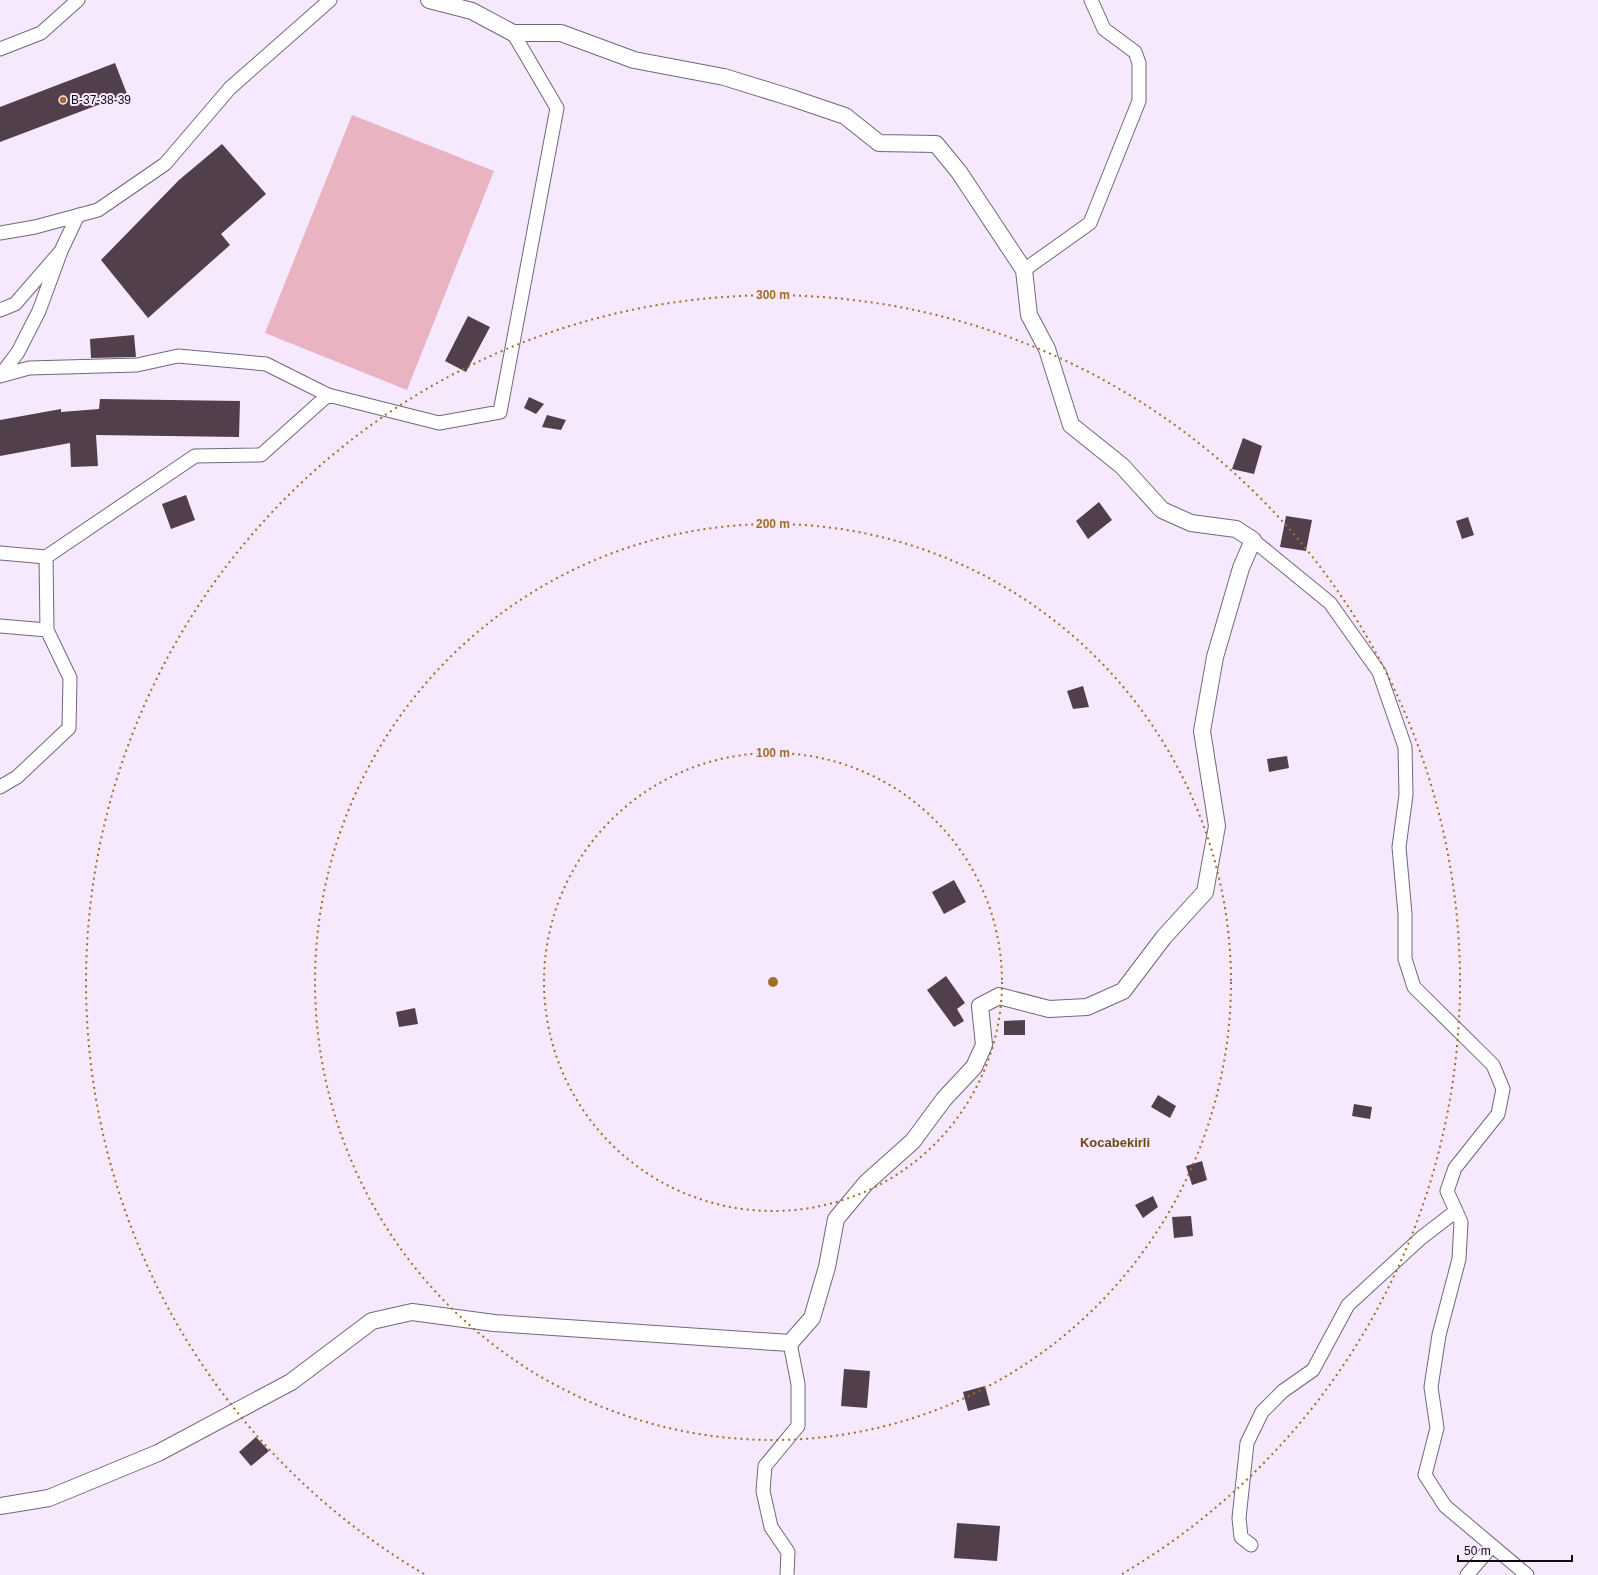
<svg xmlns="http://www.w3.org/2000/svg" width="1598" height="1575" font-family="Arial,sans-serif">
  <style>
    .green { fill: #e9b3c1 }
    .building { fill: #513f4b }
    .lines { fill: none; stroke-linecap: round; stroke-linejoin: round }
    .minor-casing { stroke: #736779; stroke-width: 15 }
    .tertiary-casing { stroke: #736779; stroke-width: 18 }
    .minor { stroke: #fff; stroke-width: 13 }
    .tertiary { stroke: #fff; stroke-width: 16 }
    .ring { fill: none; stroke: #a16e25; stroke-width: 2; stroke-dasharray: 2 4 }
    .poi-dot { fill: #a16e25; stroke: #f6e8fd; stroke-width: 1.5 }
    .labels { text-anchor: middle; stroke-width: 4; stroke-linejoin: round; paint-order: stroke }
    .poi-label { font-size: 12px; fill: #0f0b11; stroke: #f6e8fd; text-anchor: start }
    .neighbourhood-label { font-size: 13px; font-weight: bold; fill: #6c4917; stroke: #f6e8fd }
    .centre { fill: #a16e25; stroke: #f6e8fd; stroke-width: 2 }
    .ring-label { font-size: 12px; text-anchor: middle; font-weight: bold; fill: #a16e25; stroke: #f6e8fd; stroke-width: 4; stroke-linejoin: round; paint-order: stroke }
  </style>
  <rect width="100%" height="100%" fill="#f6e8fd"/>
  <path class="green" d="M352,115L494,171L407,390L265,333Z"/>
  <path class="building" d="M115,63L127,94L0,142V107Z
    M222,144L266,194L221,234L230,245L148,318L101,260L179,180Z
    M468,316L490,327L466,372L445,361Z
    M134,335L136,357L91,358L90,339Z
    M529,397L544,404L536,414L524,408Z
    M100,399L240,401L239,437L96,435L98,466L71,467L70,443L0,456V420L61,409V412L99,409Z
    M547,415L566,420L561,430L542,427Z
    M1243,438L1262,446L1254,474L1232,469Z
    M186,495L195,520L171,529L162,504Z
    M1099,502L1112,520L1088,539L1076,521Z
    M1286,516L1312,520L1306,551L1280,547Z
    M1468,517L1474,535L1462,539L1456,521Z
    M1083,686L1089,707L1073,709L1067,691Z
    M1287,756L1289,768L1269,772L1267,759Z
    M954,880L966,902L944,914L932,892Z
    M946,976L965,1003L957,1009L964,1021L954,1027L927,990Z
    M415,1008L418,1024L399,1027L396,1012Z
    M1025,1020V1035H1004V1021Z
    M1158,1095L1176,1106L1170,1118L1151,1107Z
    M1354,1104L1372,1107L1370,1119L1352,1116Z
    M1202,1161L1207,1180L1192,1185L1186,1166Z
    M1153,1196L1158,1207L1143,1218L1135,1205Z
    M1191,1216L1193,1236L1174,1238L1172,1217Z
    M844,1369L870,1371L867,1408L841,1406Z
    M985,1386L990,1405L968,1411L963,1392Z
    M256,1437L269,1451L251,1466L239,1452Z
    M957,1523L1000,1526L997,1561L954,1558Z"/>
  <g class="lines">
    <g class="minor-casing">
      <path id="minor" d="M0,49L41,33L78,0
        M0,233L35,227L98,210L165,164L230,88L330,0
        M1024,270L1090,223L1139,101V63L1135,52L1104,29L1091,0
        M0,310L15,304L61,251L78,215
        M0,376L29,368L137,365L178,356L266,364L328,395L439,423L500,412L557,108L513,33
        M0,376L18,352L39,311L61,251
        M1253,540L1330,603L1379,672L1405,747L1406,795L1399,847L1405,914V959L1414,987L1493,1065L1503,1089L1498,1114L1455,1168L1447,1191L1461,1222L1459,1259L1439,1335L1431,1387L1437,1428L1425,1475L1445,1506L1527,1575
        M0,553L46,557L195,456L261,455L328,395
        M0,626L47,630
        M0,787L17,777L69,728L70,678L47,630L46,557
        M1251,1545L1241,1537L1239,1518L1247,1443L1262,1412L1283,1391L1313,1370L1348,1305L1421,1238L1456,1211
        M787,1575L788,1552L771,1527L763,1491L765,1466L798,1426V1384L790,1343
        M1467,1575L1492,1546"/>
    </g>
    <g class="tertiary-casing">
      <path id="tertiary" d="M0,1506L49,1498L158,1453L291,1382L372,1321L412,1312L494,1323L790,1343L812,1318L827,1267L836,1219L866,1183L913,1141L944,1099L974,1067L984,1045L980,1006L999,996L1049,1009L1087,1007L1123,991L1164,937L1205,892L1217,826L1202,731L1215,657L1241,568L1253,540L1236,529L1191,523L1162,510L1122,466L1071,425L1047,349L1029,315L1024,270L959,172L936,144L879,143L845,116L792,98L724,77L634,60L561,33H513L472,11L429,0"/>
    </g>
    <use href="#minor" class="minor"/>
    <use href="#tertiary" class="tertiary"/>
  </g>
  <g class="ring">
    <circle cx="773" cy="982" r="229"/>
    <circle cx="773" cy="982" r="458"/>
    <path d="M424 1574A687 687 0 1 1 1122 1574"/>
  </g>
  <circle class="poi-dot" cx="63" cy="100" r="4"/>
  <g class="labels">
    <g class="poi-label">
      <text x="71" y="104">B-37-38-39</text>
    </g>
    <g class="neighbourhood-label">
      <text x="1115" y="1147">Kocabekirli</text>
    </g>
  </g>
  <circle cx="773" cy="982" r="6" class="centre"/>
  <g class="ring-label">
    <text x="773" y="299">300 m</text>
    <text x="773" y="528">200 m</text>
    <text x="773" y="757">100 m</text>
  </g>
  <path d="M1458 1555v6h114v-6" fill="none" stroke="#0f0b11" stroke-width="2"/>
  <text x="1464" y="1555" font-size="12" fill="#0f0b11" stroke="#f6e8fd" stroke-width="3" paint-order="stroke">50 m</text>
</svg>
